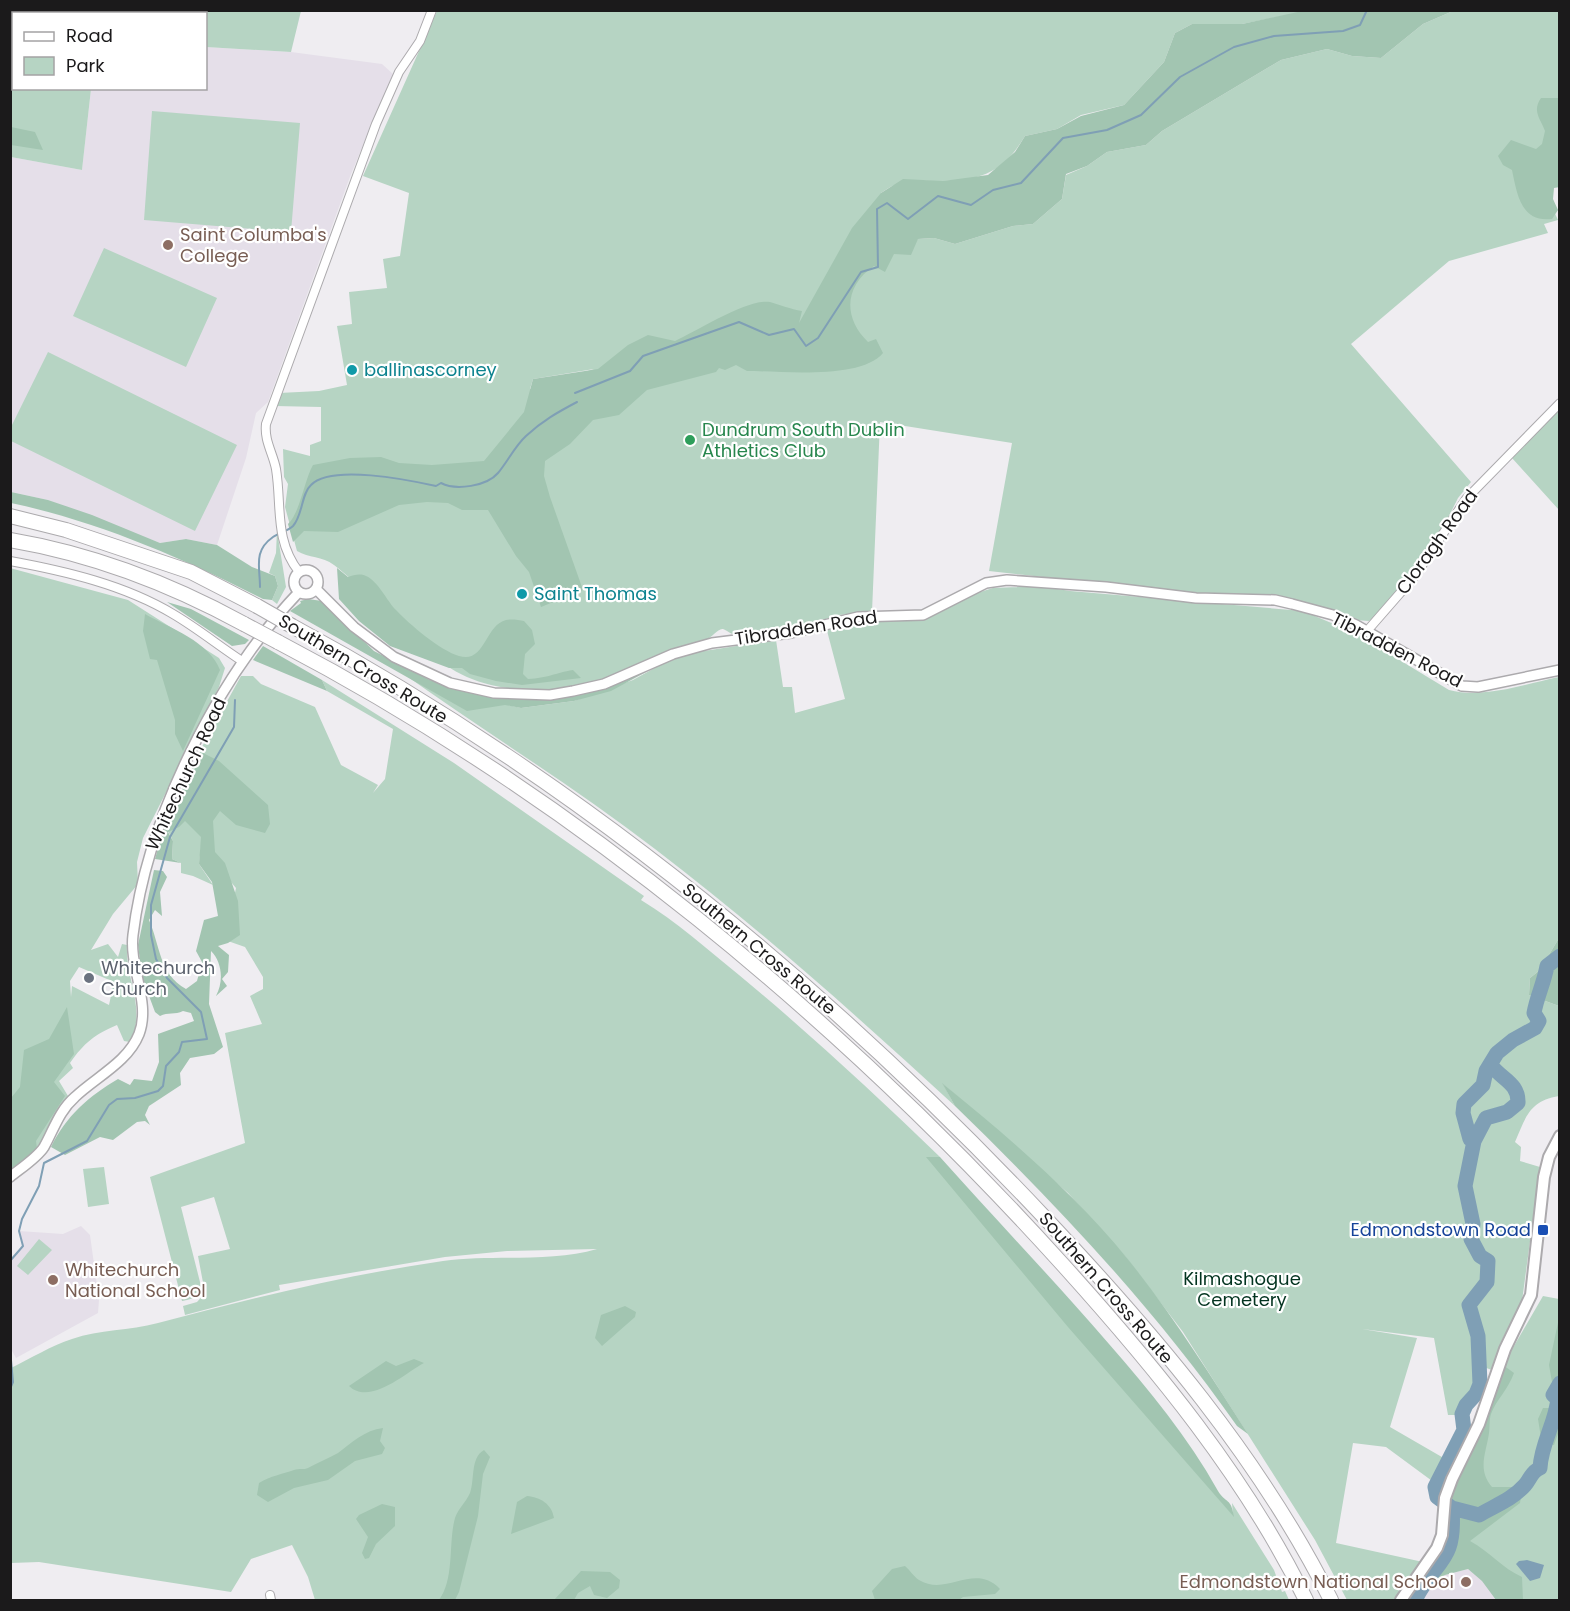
<svg xmlns="http://www.w3.org/2000/svg" width="1570" height="1611" font-family="Poppins,sans-serif">
  <style>
    .built { fill: #e5dfe9 }
    .green { fill: #b6d4c3; fill-rule: evenodd }
    .forest { fill: #a2c5b1 }
    .water { fill: #7f9fb5 }
    .lines { fill: none; stroke-linecap: round; stroke-linejoin: round }
    .stream { stroke: #7f9fb5; stroke-width: 2 }
    .river { stroke: #7f9fb5; stroke-width: 15 }
    .minor-casing { stroke: #acaaad; stroke-width: 10 }
    .tertiary-casing { stroke: #acaaad; stroke-width: 12 }
    .secondary-casing { stroke: #acaaad; stroke-width: 14 }
    .motorway-casing { stroke: #acaaad; stroke-width: 16 }
    .minor { stroke: #fff; stroke-width: 8 }
    .tertiary { stroke: #fff; stroke-width: 9 }
    .secondary { stroke: #fff; stroke-width: 10 }
    .motorway { stroke: #fff; stroke-width: 14 }
    .motorway-bridge-casing { stroke: #acaaad; stroke-width: 16; stroke-linecap: butt }
    .motorway-bridge { stroke: #fff; stroke-width: 14 }
    .education-dot { fill: #8d6e63; stroke: #fff; stroke-width: 2 }
    .culture-dot { fill: #0f9aa8; stroke: #fff; stroke-width: 2 }
    .leisure-dot { fill: #2e9e5b; stroke: #fff; stroke-width: 2 }
    .worship-dot { fill: #6b7280; stroke: #fff; stroke-width: 2 }
    .transit-dot { fill: #1a4fb4; stroke: #fff; stroke-width: 2 }
    .labels { text-anchor: middle; stroke-width: 4.5; stroke-linejoin: round; paint-order: stroke }
    .education-label { font-size: 18px; fill: #785e54; stroke: #fff; text-anchor: start }
    .culture-label { font-size: 18px; fill: #0d838f; stroke: #fff; text-anchor: start }
    .leisure-label { font-size: 18px; fill: #27864d; stroke: #fff; text-anchor: start }
    .street-label { font-size: 18px; fill: #1b1a1b; stroke: #fff }
    .worship-label { font-size: 18px; fill: #5b616d; stroke: #fff; text-anchor: start }
    .transit-label { font-size: 18px; fill: #164399; stroke: #fff; text-anchor: end }
    .park-label { font-size: 18px; fill: #033420; stroke: #fff }
  </style>
  <rect width="100%" height="100%" fill="#efedf1"/>
  <path class="built" d="M206,47L291,52L382,64L393,74L351,174L268,402L256,413L246,458L217,545L186,539L160,543L48,500L11,492V157L82,170L91,89L206,88Z
    M81,1226L90,1235L99,1300L98,1313L16,1358L11,1349L10,1261L23,1246L19,1231L63,1234Z
    M1468,1569L1508,1600H1419L1421,1595L1445,1575Z"/>
  <path class="green" d="M10,11H301L291,52L206,47V14H14V88L91,89L82,170L11,157Z
    M437,11H1307L1242,24H1192L1175,33L1164,62L1124,105L1081,115L1057,129L1025,136C1004,171 983,180 943,181C916,182 906,175 881,193L894,254L918,239L934,238L955,244L1013,226L1033,224L1062,199L1066,175L1087,166L1107,152L1146,145L1162,131L1281,60L1327,49L1352,56L1381,58L1423,24L1453,11H1559V175L1540,182L1558,220L1544,224L1548,233L1449,261L1351,344L1471,482L1458,498L1442,530L1417,565L1381,611L1369,621L1355,620L1321,607L1277,596L1196,594L989,571L1012,443L880,422L872,612L839,615L809,624L735,635C731,634 726,630 723,629C718,628 712,638 705,640C660,648 622,677 577,687C548,692 520,692 491,685C424,669 386,605 334,565C322,556 309,558 297,551L285,507L288,484L284,477L283,449L310,456V445L321,441V407L275,406L279,393L319,391L347,385L337,326L352,324L349,292L387,288L383,259L400,256L409,193L363,176ZM594,369L531,389H530L533,379Z
    M152,111L300,123L291,232L144,220Z
    M104,248L217,298L186,367L73,316Z
    M48,352L237,445L195,531L11,441V427Z
    M1559,410V510L1512,458Z
    M277,531L286,587L277,604L272,600L278,586L275,576L269,573L276,553Z
    M10,568L128,600L219,658L225,668L219,687L143,838L137,862L138,884L113,914L91,950L108,944L118,957L122,944L127,945C125,980 147,1009 130,1042L124,1041L117,1025C95,1034 84,1043 70,1063L73,1068L59,1081L68,1096L37,1149L10,1173ZM79,967L114,982L109,1005L72,986L71,997L70,981Z
    M1039,586L1070,591L1303,611L1355,633L1449,690C1484,699 1525,684 1559,677V938L1540,970L1530,978L1529,995L1559,1006V1096C1529,1101 1526,1117 1515,1142L1521,1147L1520,1161L1540,1167L1522,1301L1501,1342L1492,1370L1472,1363L1475,1365L1477,1382L1459,1415H1448L1434,1338L1362,1329L1417,1338L1390,1427L1454,1464L1443,1489L1386,1447L1353,1443L1336,1543L1423,1562L1403,1587L1396,1600H1347L1315,1540L1183,1332L1125,1256L1068,1193L943,1084L955,1106C858,1017 760,929 655,849C573,786 485,732 401,672L424,686L521,708L574,701L633,680L669,660L691,653L776,640L783,687H792L795,713L845,699L826,627L884,619L919,621L974,594L993,588Z
    M241,676H253L261,684L315,707L341,765L378,785L373,793L385,779L393,729L327,691L322,680L454,763L644,896L641,900C677,922 707,949 739,975C809,1033 875,1094 940,1157H927L1233,1515L1232,1503L1274,1570L1282,1592L1285,1591L1289,1600H315L308,1577L292,1545L251,1559L231,1592L39,1562L11,1563V1368C31,1358 51,1346 72,1339C100,1329 129,1331 158,1323C252,1298 346,1275 443,1261C492,1254 550,1263 597,1249L507,1251L445,1257L279,1285L280,1290L185,1315L183,1306L197,1302L205,1293L198,1256L230,1249L214,1197L181,1207L201,1286C199,1298 192,1299 182,1301L150,1177L245,1143L225,1033L262,1024L250,996L263,989V977L245,947L225,940L236,888L201,846L199,864L213,885L193,876L181,873V863L172,859L173,841L168,831L182,823L172,811L203,745Z
    M104,1167L109,1204L88,1207L83,1169Z
    M39,1239L52,1250L28,1275L17,1266Z
    M1543,1296L1559,1299V1600H1508L1449,1540L1452,1531L1451,1497L1503,1365Z"/>
  <path class="forest" d="M1307,10L1453,11L1423,24L1381,58L1352,56L1327,49L1281,60L1162,131L1146,145L1107,152L1087,166L1066,174L1062,199L1033,224L1013,226L955,244L934,238L918,239L911,255L894,254L885,272L874,266C844,286 843,318 868,342L876,339L883,353C861,380 780,371 747,371L736,365L725,370L719,368L716,372L647,390L619,415L593,420L570,444L545,461L544,476L550,497L583,590L541,607L529,572L516,556L488,510H462L448,503L427,502L399,505L338,532L304,531L293,542L288,524C300,513 304,481 313,465L350,458L381,457L399,463L432,465L484,461L524,412L533,379L598,369L628,345L648,335L675,341C697,331 748,298 770,302C781,305 790,309 802,311L799,323L852,228L881,193L903,179L943,181L988,175L1015,152L1025,136L1057,129L1081,116L1124,105L1164,62L1175,33L1192,24H1242Z
    M1541,98H1559L1560,187L1554,188L1553,199L1558,210L1552,219C1521,223 1517,194 1512,170L1503,165L1498,156L1511,140L1536,149L1542,144L1545,131C1540,118 1532,111 1541,98Z
    M11,127L35,132L43,150L11,145Z
    M11,492L48,500L92,515L160,543L186,539L217,545L252,567L275,576L278,586L272,600L263,599C182,558 100,522 11,503Z
    M337,568L348,577C354,575 360,573 366,576C378,581 387,601 396,610C409,624 441,651 459,656C485,664 485,625 506,620C511,619 519,620 524,621L532,630L535,644L525,654L523,674L528,679C548,678 555,673 573,670L581,678L522,685L496,681L470,674L462,668H449L390,646L359,621L339,599Z
    M308,599L322,601L374,651L430,680L470,693L541,699L564,698L627,680L657,666L611,691L574,701L521,708L505,705L467,711L290,611L301,603L300,601Z
    M167,602L191,609L249,640L245,644L232,646Z
    M145,614C170,628 210,642 220,670L183,751L175,734V720L157,660L150,659L143,631Z
    M263,646L322,680L327,691L253,660Z
    M203,753L219,761L268,805L270,824L265,833L236,825L220,811L213,821L215,852L225,863L238,901L240,935L228,943L218,946L229,955L228,972L222,979L227,986L216,996C224,981 222,962 211,951L209,1004L223,1047L214,1054L190,1058L180,1073L181,1085L149,1106L145,1115L150,1125L145,1121L137,1122L113,1140L100,1137L65,1155L51,1147C66,1116 89,1096 118,1079L130,1085L134,1079L152,1081L159,1062L158,1034L194,1021L191,1013L183,1011C175,1015 168,1012 160,1016L155,1012L142,977L138,945L154,870L163,871L167,877L160,892L162,916L155,910L149,920C160,945 159,974 186,989L197,981L202,962L196,951L204,920L218,916L212,882L199,864L201,837L185,821L179,827L168,832L173,841L172,859L181,863L155,859L162,834Z
    M1559,938L1560,1006H1559L1529,995L1530,978L1540,970Z
    M67,1007L74,1054L54,1082L65,1096L36,1141L37,1149L11,1173V1098L20,1087L24,1050L49,1039Z
    M942,1083C1007,1136 1073,1192 1127,1258C1172,1314 1209,1373 1248,1434L1237,1426C1155,1309 1058,1206 955,1106Z
    M926,1157H940C996,1220 1054,1280 1109,1344C1149,1390 1188,1437 1218,1491C1226,1504 1231,1497 1234,1517L1068,1327Z
    M625,1306L636,1312L635,1317L602,1346L595,1338L601,1315Z
    M1559,1318V1389L1552,1382L1549,1365Z
    M414,1359L424,1363C405,1373 370,1406 349,1386L386,1361L396,1366Z
    M1503,1365L1514,1373C1508,1390 1496,1400 1491,1414C1489,1420 1490,1427 1489,1433C1486,1454 1477,1469 1492,1487H1516L1521,1497L1520,1503L1470,1541C1490,1552 1502,1568 1522,1577L1523,1600H1496L1482,1581L1468,1569L1445,1575L1429,1588L1423,1580L1449,1540L1452,1531L1451,1497Z
    M1543,1408H1559V1431L1554,1445L1542,1444L1538,1419Z
    M383,1428L380,1441L385,1448L382,1454L355,1461L328,1480L294,1488L268,1502L257,1495L259,1483C271,1476 282,1474 294,1470C299,1468 304,1470 308,1468C317,1463 329,1458 338,1453C351,1443 365,1430 383,1428Z
    M484,1450L490,1457L483,1474L478,1516L459,1592L455,1600H439C455,1578 448,1543 455,1518C458,1509 466,1502 470,1493C475,1480 470,1458 484,1450Z
    M527,1496C540,1497 552,1504 554,1518L511,1534L517,1502Z
    M382,1504L395,1507V1526L376,1544L369,1558L365,1559L362,1553L368,1537L356,1519L359,1515Z
    M905,1566C910,1570 914,1577 919,1580C947,1597 974,1562 1000,1589L995,1594L963,1597L959,1600H875L872,1591L892,1569Z
    M581,1571L610,1572L620,1580L619,1588L607,1598L594,1595L590,1586L578,1593L574,1600H554Z"/>
  <path class="water" d="M1527,1560L1544,1565L1540,1578L1530,1581L1516,1564L1519,1561Z"/>
  <g class="lines">
    <path class="stream" d="M575,393L630,371L643,356L739,322L769,335L794,329L806,346L818,338L861,272L878,267L877,209L887,203L908,219L938,196L971,205L993,190L1021,183L1063,138L1107,130L1141,115L1180,77L1234,47L1274,36L1343,31L1360,25L1367,10
      M260,587C260,567 253,551 273,537C279,533 288,531 293,526C303,515 301,494 311,485C331,464 409,480 436,486L441,483C456,491 487,486 498,473C508,461 515,446 526,436C542,421 558,412 577,402
      M10,1261L23,1246L19,1231L22,1219L39,1186L44,1163L87,1141L109,1105L117,1099L135,1098L158,1091L163,1086L166,1066L179,1052L182,1042L207,1039L201,1012L167,978L156,959L151,935V905L170,837L234,727L235,700
      M10,1349L13,1382L10,1389"/>
    <path class="river" d="M1474,1141L1470,1139L1463,1113L1464,1104L1483,1085L1486,1071L1497,1053L1513,1040L1535,1028L1539,1021L1534,1013C1537,996 1544,983 1547,966L1560,956
      M1452,1508L1479,1515C1494,1506 1513,1499 1525,1485C1531,1478 1531,1472 1540,1468C1541,1444 1556,1422 1558,1398L1553,1395L1560,1383
      M1415,1600C1436,1558 1456,1565 1452,1508L1437,1497L1435,1487L1464,1430L1462,1414L1466,1405L1476,1394L1480,1384L1478,1336L1469,1305L1487,1282L1488,1261L1480,1256L1471,1239L1473,1224L1465,1186L1474,1141L1486,1118L1507,1112L1518,1103C1519,1083 1501,1079 1491,1065"/>
    <g class="minor-casing">
      <path id="minor" d="M10,561C65,571 125,585 173,614C197,628 219,646 242,661
        M299,572C274,540 282,506 276,469C273,453 264,441 266,424L376,124L399,72L420,41L432,10
        M1367,631L1415,576L1466,499L1560,403
        M270,1595L271,1600"/>
    </g>
    <g class="tertiary-casing">
      <path id="tertiary" d="M294 582a12 12 0 1 1 24 0a12 12 0 1 1-24 0Z
        M316,589L354,627L394,657L450,683L494,693L550,695L573,691L604,684L673,654L712,643L791,633L858,617L923,615L986,583L1007,580L1106,587L1196,598L1275,600L1292,604L1333,615L1356,625L1462,686L1478,687L1560,670
        M10,1177C21,1168 37,1158 44,1147C54,1129 59,1111 75,1097C96,1077 128,1062 139,1034C151,1003 129,967 133,935C147,818 217,678 299,592"/>
    </g>
    <g class="secondary-casing">
      <path id="secondary" d="M1401,1600L1437,1548L1442,1535L1445,1498L1452,1479L1479,1424L1505,1349L1531,1295L1544,1177L1549,1157L1560,1136"/>
    </g>
    <g class="motorway-casing">
      <path id="motorway" d="M10,516L66,530L191,572L257,606
        M10,540C92,554 171,584 244,624
        M292,626C574,778 827,986 1046,1219C1154,1334 1260,1458 1331,1600
        M278,642C573,796 841,1019 1064,1266C1155,1367 1246,1477 1306,1600"/>
    </g>
    <use href="#minor" class="minor"/>
    <use href="#tertiary" class="tertiary"/>
    <use href="#secondary" class="secondary"/>
    <use href="#motorway" class="motorway"/>
    <g class="motorway-bridge-casing">
      <path id="motorway-bridge" d="M257,606L292,626
        M244,624L278,642"/>
    </g>
    <use href="#motorway-bridge" class="motorway-bridge"/>
  </g>
  <g class="education-dot">
    <circle cx="168" cy="245" r="6"/>
    <circle cx="53" cy="1280" r="6"/>
    <circle cx="1466" cy="1582" r="6"/>
  </g>
  <g class="culture-dot">
    <circle cx="352" cy="370" r="6"/>
    <circle cx="522" cy="594" r="6"/>
  </g>
  <circle class="leisure-dot" cx="690" cy="440" r="6"/>
  <circle class="worship-dot" cx="89" cy="978" r="6"/>
  <rect class="transit-dot" x="1537" y="1224" width="12" height="12" rx="3"/>
  <g class="labels">
    <g class="education-label">
      <text x="180" y="241">Saint Columba's<tspan x="180" dy="21">College</tspan></text>
      <text x="65" y="1276">Whitechurch<tspan x="65" dy="21">National School</tspan></text>
      <text x="1454" y="1588" text-anchor="end">Edmondstown National School</text>
    </g>
    <g class="culture-label">
      <text x="364" y="376">ballinascorney</text>
      <text x="534" y="600">Saint Thomas</text>
    </g>
    <g class="leisure-label">
      <text x="702" y="436">Dundrum South Dublin<tspan x="702" dy="21">Athletics Club</tspan></text>
    </g>
    <g class="street-label">
      <text transform="translate(1437 542) rotate(-54)" y="6">Cloragh Road</text>
      <text transform="translate(806 628) rotate(-9)" y="6">Tibradden Road</text>
      <text transform="translate(1397 650) rotate(27)" y="6">Tibradden Road</text>
      <text transform="translate(363 669) rotate(31)" y="6">Southern Cross Route</text>
      <text transform="translate(186 774) rotate(-65)" y="6">Whitechurch Road</text>
      <text transform="translate(759 949) rotate(40)" y="6">Southern Cross Route</text>
      <text transform="translate(1106 1288) rotate(49)" y="6">Southern Cross Route</text>
    </g>
    <g class="worship-label">
      <text x="101" y="974">Whitechurch<tspan x="101" dy="21">Church</tspan></text>
    </g>
    <g class="transit-label">
      <text x="1531" y="1236">Edmondstown Road</text>
    </g>
    <g class="park-label">
      <text x="1242" y="1285">Kilmashogue<tspan x="1242" dy="21">Cemetery</tspan></text>
    </g>
  </g>
  <rect width="1570" height="1611" fill="none" stroke="#1b1a1b" stroke-width="24"/>
  <rect x="12" y="12" width="195" height="78" fill="#ffffff" stroke="#a4a3a4" stroke-width="1.5"/>
  <rect x="24" y="32" width="30" height="9" fill="#ffffff" stroke="#a4a3a4" stroke-width="1.5"/>
  <text x="66" y="42" font-size="18" fill="#1b1a1b">Road</text>
  <rect x="24" y="57" width="30" height="18" fill="#b6d4c3" stroke="#a4a3a4" stroke-width="1.5"/>
  <text x="66" y="72" font-size="18" fill="#1b1a1b">Park</text>
</svg>
